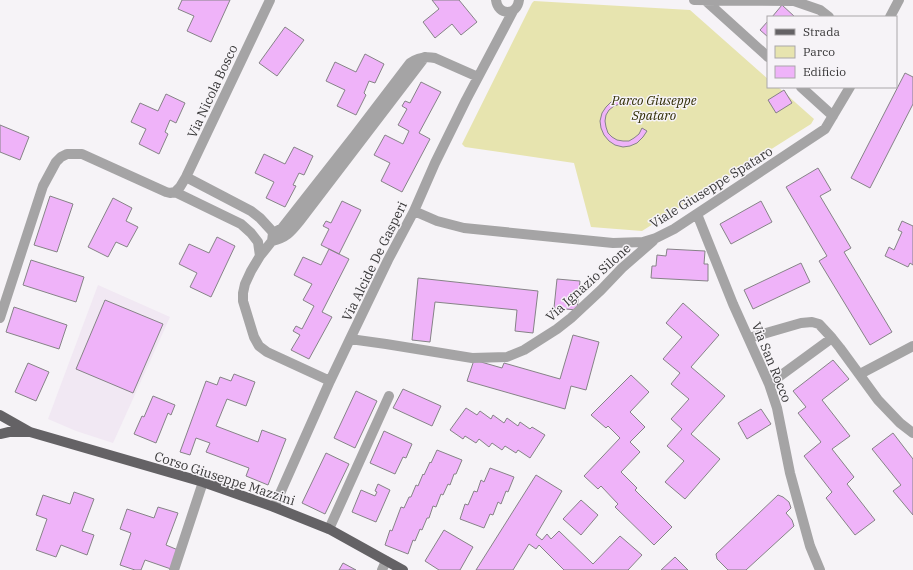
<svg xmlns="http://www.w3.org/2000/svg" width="913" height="570" font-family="'IBM Plex Serif',serif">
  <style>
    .built { fill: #f1e8f3 }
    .green { fill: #e7e4af }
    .building { fill: #efb3f9; stroke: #868387 }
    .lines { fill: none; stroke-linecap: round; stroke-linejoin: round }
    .minor { stroke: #a5a4a5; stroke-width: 10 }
    .major { stroke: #646265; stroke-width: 10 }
    .labels { text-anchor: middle; stroke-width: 3; stroke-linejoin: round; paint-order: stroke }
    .street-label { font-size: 13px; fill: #373637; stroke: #f6f3f7 }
    .park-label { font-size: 13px; font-style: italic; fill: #2e2b02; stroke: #f6f3f7 }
  </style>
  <rect width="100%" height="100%" fill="#f6f3f7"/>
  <path class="built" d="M98,285L170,317L113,443L76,431L48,419Z"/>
  <path class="green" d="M534,1L690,10L768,79V87H778L814,119L811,124L642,231L591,227L574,163L465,147L462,144L532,3Z"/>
  <path class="building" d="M182,0H230L211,42L187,31L194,16L178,9Z
    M432,0H459L477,22L461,35L452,24L435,38L423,22L439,9Z
    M782,5L795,17H772Z
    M768,21V37L760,30Z
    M285,27L304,40L277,76L259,63Z
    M365,54L384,64L375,83L369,81L364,93L366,95L356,115L337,106L345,90L326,81L335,62L356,72Z
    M905,73L913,77V104L870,188L851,178Z
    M421,82L441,92L419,133L430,139L402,192L381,181L390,163L374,155L385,135L403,144L409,131L398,125L407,109L402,106L405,101L410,103Z
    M784,90L792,103L776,113L768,100Z
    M166,94L185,103L176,123L170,120L165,132L168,134L159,154L139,144L146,129L131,122L140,103L158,111Z
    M626,98L633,100L632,105L626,103L620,104L614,106L609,110L606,115L605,121L606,127L608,133L612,137L617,140L623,141H629L634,138L639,134L642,128L647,131L643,137L637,143L630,146L623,147L615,145L609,141L604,135L601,128L600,121L602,113L606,107L611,102L618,99Z
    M0,125L29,137L20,160L0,152Z
    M294,147L313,156L304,175L299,173L293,185L296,186L285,207L266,198L274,182L255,173L264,154L285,164Z
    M818,168L831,190L820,196L851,248L844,252L892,332L870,345L819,261L827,256L786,187Z
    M50,196L73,204L57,252L34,245Z
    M113,198L132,208L126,221L138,227L127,247L116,242L108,257L88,247Z
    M342,201L361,210L339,254L321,245L329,229L323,226L326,221L331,223Z
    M761,201L772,222L731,244L720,224Z
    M902,221L913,226V265L910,263L908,267L885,256L889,247L894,250L902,232L898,230Z
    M217,237L235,246L211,297L190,287L197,273L179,264L189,244L209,253Z
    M329,249L349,259L322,312L332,317L309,359L291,350L300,335L293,331L296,326L302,329L314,306L303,300L312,284L294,275L303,257L321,265Z
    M667,249L705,251L704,264H708V281L651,278L652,266H656L657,255L666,256Z
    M31,260L84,277L76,302L23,285Z
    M801,263L810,282L753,309L744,290Z
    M418,278L538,291L533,333L515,331L517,310L435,302L430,342L412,340Z
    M557,279L580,281L577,310L554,308Z
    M105,300L163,324L133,393L76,369Z
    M683,303L719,335L691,367L725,396L691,434L720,459L685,499L665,482L684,461L667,446L682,429L671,419L689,399L671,384L680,373L663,359L682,337L666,323Z
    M14,307L67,325L59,349L6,332Z
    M573,335L599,342L586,390L571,386L565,409L467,381L474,360L502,368L504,363L560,379Z
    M833,360L849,379L822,400L850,436L832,449L854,477L847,484L875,520L855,535L826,498L832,492L804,456L821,442L798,413L806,407L793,391Z
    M28,363L49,372L36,401L15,392Z
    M234,374L255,382L246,406L227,399L216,426L258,442L262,430L286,439L268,485L246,476L249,468L206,452L210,443L196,438L190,455L180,452L206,381L217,385L220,377L231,381Z
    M631,375L649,392L630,412L645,427L630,442L640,452L621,472L637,488L635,490L672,527L654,545L615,507L618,504L601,486L598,489L584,476L620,438L608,426L606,428L591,415Z
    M403,389L441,406L432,426L393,408Z
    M356,391L377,401L355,448L334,438Z
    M153,396L175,405L171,415L168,413L156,443L134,434L142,416L144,417Z
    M466,408L477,415L480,411L491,419L493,415L504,423L507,418L518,426L520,422L530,429L532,427L545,435L530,458L518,450L516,453L505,446L502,450L492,443L489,447L479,439L476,443L465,436L463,439L450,430Z
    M761,409L771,424L747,439L738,423Z
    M384,431L412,444L406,458L403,457L395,474L370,463Z
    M893,433L913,459V515L893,491L901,485L872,449Z
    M437,450L462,460L456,474H454L450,485L448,484L443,495L441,494L436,507L433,506L429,518H427L422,530L420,529L415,541L413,540L408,554L385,545L390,530L392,531L401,507L404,508L409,497H411L416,485L418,486L423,474L424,475L430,462L431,463Z
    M326,453L349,464L325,514L302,503Z
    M490,468L514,477L508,492L506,491L501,504L498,502L493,515L490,514L484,528L460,519L465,504L468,505L474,491L477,492L481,480L484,482Z
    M536,475L562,491L536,535L542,540L547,534L551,539L559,531L593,564L620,536L642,555L628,570H564L539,545L536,549L529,544L513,570H476Z
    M378,484L390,490L376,522L352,512L361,490L375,496L377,492L375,491Z
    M74,492L94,499L82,531L94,535L87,555L61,545L56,557L36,550L47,519L36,515L43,495L70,504Z
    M778,495L783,497L789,502L791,508L786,513L792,520L794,526L746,570H728L717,559L716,554Z
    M581,500L598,515L581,535L563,519Z
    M158,507L178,513L166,545L178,550L171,569L145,560L141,570H135L120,565L131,533L120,529L127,509L154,518Z
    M444,530L473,547L460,570H439L425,561Z
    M675,557L688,570H661Z
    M343,563L356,570H339Z"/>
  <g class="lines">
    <path class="minor" d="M496,0C498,16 517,16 519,0
      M694,0L794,1L820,10L829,17
      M706,1L768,57
      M890,17L899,0
      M801,87L833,116
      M186,177L251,211L260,218L271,230L273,233L272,241L260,256L251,271L245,284L243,293V301L254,337L259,346L267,352L330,381
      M175,192L180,187L186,177L270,0
      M175,192L241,224L251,233L258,242L260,256
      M414,211L437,221L464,228L613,243L643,242L656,238L674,229L825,129L850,87
      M697,214L733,304L769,384L777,408L790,473L810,546L820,570
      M273,233L282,228L355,135L410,63C417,58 426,56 435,58L478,77
      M272,241C286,238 291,232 299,222L425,57
      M0,318L43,186L56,162L61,157L67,154H82L166,192L170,193L175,192
      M749,338L801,323L812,322L819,324L832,338L840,348L878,400L900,423L913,433
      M350,339L386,344L472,358L507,357L524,350L557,329L571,318L601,290L622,268L653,241
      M860,374L913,346
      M769,384L832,338
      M274,507L330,381L350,339L388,260L414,211L435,163L466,100L513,11
      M329,529L389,396
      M174,570L203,482
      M382,570L386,561"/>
    <path class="major" d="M0,415L30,432L203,482L274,507L329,529L403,570
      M0,434L9,432H30"/>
  </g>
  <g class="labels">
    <g class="street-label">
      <text transform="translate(212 91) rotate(-65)" y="5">Via Nicola Bosco</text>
      <text transform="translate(711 187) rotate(-32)" y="5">Viale Giuseppe Spataro</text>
      <text transform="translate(374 261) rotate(-64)" y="5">Via Alcide De Gasperi</text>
      <text transform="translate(588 282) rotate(-42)" y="5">Via Ignazio Silone</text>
      <text transform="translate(772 362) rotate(68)" y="5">Via San Rocco</text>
      <text transform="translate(225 478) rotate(18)" y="5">Corso Giuseppe Mazzini</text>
    </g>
    <g class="park-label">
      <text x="654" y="105">Parco Giuseppe<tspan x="654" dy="15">Spataro</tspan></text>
    </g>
  </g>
  <rect x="767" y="16" width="130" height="72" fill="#f6f3f7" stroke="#aaa7aa"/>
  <rect x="775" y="29" width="20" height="6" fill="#646265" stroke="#aaa7aa"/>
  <text x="803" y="36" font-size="12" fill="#373637">Strada</text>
  <rect x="775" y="46" width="20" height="12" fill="#e7e4af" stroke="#aaa7aa"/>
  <text x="803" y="56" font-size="12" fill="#373637">Parco</text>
  <rect x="775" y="66" width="20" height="12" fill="#efb3f9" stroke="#aaa7aa"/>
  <text x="803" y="76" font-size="12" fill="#373637">Edificio</text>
</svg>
